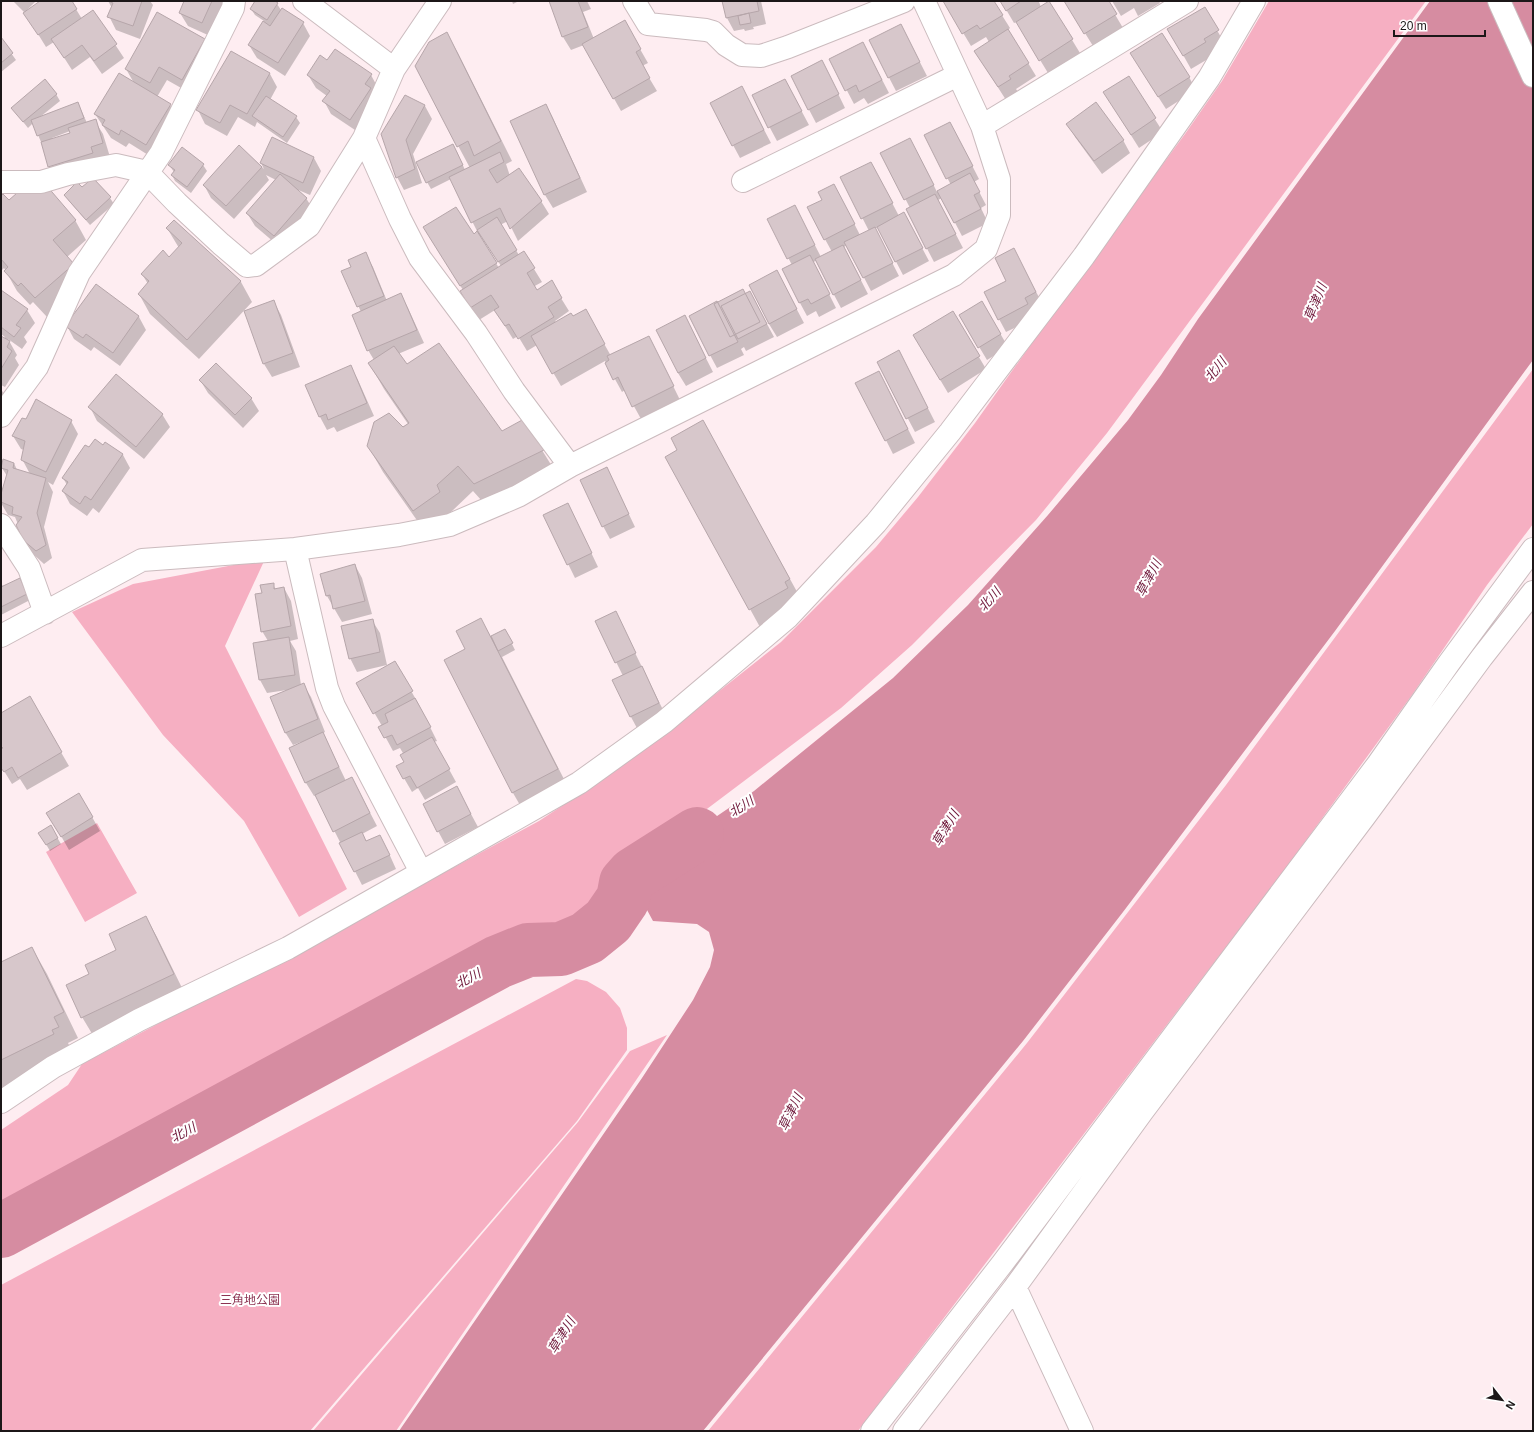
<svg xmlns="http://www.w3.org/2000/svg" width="1534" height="1432" font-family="Arial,'Noto Sans JP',sans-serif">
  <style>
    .green { fill: #f6afc2 }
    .water { fill: #d68ca1 }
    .shadow { fill: #0003; fill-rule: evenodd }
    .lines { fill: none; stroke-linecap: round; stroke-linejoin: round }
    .river { stroke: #d68ca1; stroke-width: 54 }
    .building { fill: #d7c7cb; stroke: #b6a6aa }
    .street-casing { stroke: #cbbbbe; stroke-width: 24 }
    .street { stroke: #fff; stroke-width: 22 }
    .labels { text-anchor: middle; stroke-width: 4; stroke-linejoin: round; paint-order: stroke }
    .park-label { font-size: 12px; fill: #8c3352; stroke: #fff }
    .water-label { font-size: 13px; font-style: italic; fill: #70193b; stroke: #fff }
  </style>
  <rect width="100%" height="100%" fill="#feedf1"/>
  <path class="green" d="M1269,1H1426L1107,433L1036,520L912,645L841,708L679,830L617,870L611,893L599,917L574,933L517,939L424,990L392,1002L317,1044L157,1124L1,1206V1130L68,1085L82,1064L447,871L539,821L600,781L660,738L781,642L876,547L918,497L975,423L1049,319L1185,134L1222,81Z
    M1533,369V524L1487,585L1412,695L1283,872L858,1431H708L1027,1043L1226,785Z
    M265,559L225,646L347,889L299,917L244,821L163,735L72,612L133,584Z
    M97,823L137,893L85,922L46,852Z
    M576,979L587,981L606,992L620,1008L627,1028V1050L577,1121L310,1431H1V1285Z
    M667,1035L396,1431H313L578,1122L630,1051Z"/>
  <path class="water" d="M1430,1H1533V360L1335,631L1123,912L1023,1041L703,1431H399L642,1078L693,1000L710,967L714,950L709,932L697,924L653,921L640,897L632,868L689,835L754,791L893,678L968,605L1048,515L1128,420L1161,375L1198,319Z"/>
  <path class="shadow" d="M13,1H36L27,10V11L42,1H71L82,19L93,11L124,58L102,74L90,57L72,70L54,42L46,47L25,13Z
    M108,1H150L153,5L140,39L116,30L109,16L112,8Z
    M186,1H225L210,36L188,26L180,13Z
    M256,1H273L277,4L281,10L303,23L310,36L285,76L257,58L249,45L264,21L255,15L251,9Z
    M512,1H519L513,4Z
    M550,1H587L591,9L583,12L594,39L624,21L648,63L642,66L657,91L621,111L584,45L571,50L563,37Z
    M723,1H761L766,24L753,27L754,29L745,31L744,29L734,31L727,18Z
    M944,1H993L1010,28L1008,30L1036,76L1016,89L1018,92L1006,100L983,64L989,42L986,37L971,46Z
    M1001,1H1041L1039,2L1041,7L1049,2L1080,53L1048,73L1017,22L1014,23Z
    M1065,1H1107L1123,28L1093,46Z
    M1112,1H1159L1160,3L1138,16L1134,8L1121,16Z
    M1204,8L1225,44L1211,52L1213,56L1191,69L1169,30Z
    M157,13L205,40L212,53L190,93L167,80L157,97L170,105L178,118L153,158L129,143L126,147L111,138L95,114L134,83L126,69Z
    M901,25L927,76L896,91L870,41Z
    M447,34L458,53L512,161L506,164L510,176L541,201L549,214L518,241L508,221L500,225L519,255L534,269L542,282L533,287L536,291L551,282L569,311L555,321L556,323L573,317L585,310L611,356L649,337L680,400L641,419L625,390L622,392L605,361L561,386L537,345L527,351L518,336L513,339L495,310L479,320L469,304L463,290L432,241L474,236L478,233L451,179L431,189L427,182L457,152L465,170L470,168L416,67ZM481,234L501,266L499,268L479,236Z
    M1,39L16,60L1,72Z
    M863,43L889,93L868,104L864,98L854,104L831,60Z
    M231,52L270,74L277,87L270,100L296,117L300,123L287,143L257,122L255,127L238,117L227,136L205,124L198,110Z
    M327,61L371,75L378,88L358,132L331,114L324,101L327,96L316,88L308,75Z
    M1139,67L1189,77L1196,90L1166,109Z
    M829,75L845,108L816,123L792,77Z
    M1128,77L1163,132L1139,148L1112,105Z
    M785,80L809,125L777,141L753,96Z
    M56,94L60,101L40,117L78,103L87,123L95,121L103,134L110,157L57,180L49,167L41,142L33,123L28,128L12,108ZM70,131L71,134L53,139L52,138Z
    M405,96L425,106L432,119L413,154L422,183L404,190L397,177Z
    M749,101L771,143L740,158L733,145Z
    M546,105L553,118L587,192L553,208L545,195L512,121Z
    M1068,124L1123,140L1130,153L1102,174L1075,137Z
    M925,135L957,136L979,179L974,182L986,205L981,208L988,223L962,236L942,198L938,200L963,248L934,262L907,210L910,208L882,153L917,152L937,192L951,185Z
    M239,146L264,169L261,163L314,158L321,171L310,195L296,189L306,198L314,211L282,249L255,226L247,213L276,180L266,175L269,180L234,219L211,198L204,185Z
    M871,163L899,216L911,227L929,261L903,275L878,227L875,229L899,276L871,291L847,245L844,247L868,294L841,308L816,261L813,262L836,308L819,317L816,311L807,316L800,303L792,265L768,220H802L821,257L832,252L808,208L841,198L860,235L869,231L842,178Z
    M169,165H203L207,171L191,193L175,181L172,175L174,172Z
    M93,179L110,198L114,204L90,225L69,201L65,195L82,189Z
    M1,197L9,202L75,220L86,240L67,257L85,284L47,317L33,302L30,305L17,291L4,268L1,271Z
    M174,221L241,282L252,302L199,359L150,314L139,294L148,284L142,274L170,258L179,248L167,228Z
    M365,253L373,267L387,301L401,295L408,308L424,343L398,354L407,366L502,432L524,421L558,476L490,510L473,491L451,512L454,518L428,536L383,472L368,446L408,424L384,389L369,363L374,360L368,350L361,312L343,271L352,268Z
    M1021,263L1043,305L1035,318L1006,332L999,319L1008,281Z
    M784,285L804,323L777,337L769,324Z
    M96,286L139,317L146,330L120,366L94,347L91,351L74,339L67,326Z
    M1,291L27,310L35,323L24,337L27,342L22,349L8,339L17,355L15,358L19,365L5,387L1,385V337L4,339L5,337L1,334Z
    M750,292L774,337L746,351L744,347L741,349L744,355L717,368L710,355L745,295Z
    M274,302L281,315L300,367L272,377L264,364L245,312Z
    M982,302L1008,347L987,360L960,315Z
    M953,313L986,369L948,393L914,336Z
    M685,317L713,372L686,386L678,373Z
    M878,362L906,365L935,422L915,432Z
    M351,367L358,380L374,416L337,432L334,427L327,430L320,417L306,385Z
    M200,380L251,398L259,411L243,428L208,393Z
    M857,383L886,385L915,443L893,454Z
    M1,389L7,399L1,408Z
    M90,407L162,414L170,427L144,459L97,421Z
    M71,421L78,434L53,485L48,482L53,492L44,527L52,558L44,564L32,553L24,539L15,517L8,515L1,503V498L7,476L2,468L14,463L17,470L30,474L22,459L24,450L21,449L13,436Z
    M714,441L801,599L761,629L750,609Z
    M105,443L123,455L130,468L99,513L93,508L87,516L70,504L63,491L67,485L63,478L89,448L104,446Z
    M607,468L635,527L610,539L603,526Z
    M568,504L598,567L575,578L544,515Z
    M355,565L362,578L372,614L342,622L327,596Z
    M19,580L30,600L1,615V582L3,587Z
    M273,584L276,590L284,588L291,601L298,639L290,641L296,651L301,685L303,684L311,697L325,732L323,733L346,781L352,778L377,826L362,834L367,842L387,849L396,869L362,885L316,795L314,796L306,783L290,749L301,744V742L293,745L285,732L287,690L267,693L260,680L254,644L268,641L262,631L263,593Z
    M615,612L666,716L638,730L631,717L623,676L596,621Z
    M372,620L380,633L387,665L357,672L350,658Z
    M481,620L491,637L505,630L515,650L502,657L569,789L524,812L513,793L467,650Z
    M395,662L419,705L437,741L434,742L456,782L425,800L418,788L412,792L397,766L405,762L404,755L400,748L393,751L380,727L382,726L357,683Z
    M29,697L69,766L27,790L20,779L12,784L1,766V750L4,749L1,744V714Z
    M79,794L100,831L69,850L48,813Z
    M464,801L478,827L445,844L438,831Z
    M51,827L61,844L50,851L40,834Z
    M146,917L157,937L185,994L94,1037L82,1017L68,985L91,974L118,950Z
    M32,948L47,974L78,1038L68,1043L73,1053L1,1093V963Z"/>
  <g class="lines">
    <path class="river" d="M1,1231L498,962L528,950L561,949L587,938L608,921L623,899L626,883L634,874L697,834"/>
  </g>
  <path class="building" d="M40,1H72L77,9L38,35L23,13Z
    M108,1H142L133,26L107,17L113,3Z
    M184,1H212L202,23L179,13Z
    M255,1H275L278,3L267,20L250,9Z
    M549,1H578L588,27L562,37Z
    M722,1H757L759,11L726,18Z
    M943,1H994L1003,15L980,29L977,25L962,34Z
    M1000,1H1021L1006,11Z
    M1049,1L1073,39L1039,61L1016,22Z
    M1064,1H1109L1117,14L1084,34Z
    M1205,7L1219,30L1204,39L1206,42L1183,56L1167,29Z
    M282,8L304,22L278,63L248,45L263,21L270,26Z
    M93,10L117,44L94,61L82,45L64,58L51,39Z
    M157,12L205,39L182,80L159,67L150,83L125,69Z
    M749,13L751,23L740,25L738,16Z
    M625,20L641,49L636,52L650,78L613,99L582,44Z
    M901,24L920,62L888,78L869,40Z
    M1008,29L1029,63L1009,76L1011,79L998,87L974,51Z
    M447,32L501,141L474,156L468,141L457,147L415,66L429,42Z
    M1162,33L1190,77L1158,97L1130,53Z
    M1,37L13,53L1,63Z
    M863,42L882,80L859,92L856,85L845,91L829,59Z
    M335,49L372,74L365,84L371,88L350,120L322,101L330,91L307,75L320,55L327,60Z
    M231,51L270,73L247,114L230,105L220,123L196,110Z
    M822,60L839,94L808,110L791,76Z
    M119,73L171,104L146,145L121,130L119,135L102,125L105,120L94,114Z
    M1129,76L1156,118L1131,135L1103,92Z
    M45,79L57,94L23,122L11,108Z
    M785,79L802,111L768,128L752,95Z
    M742,86L764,130L732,146L710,103Z
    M405,95L425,105L406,140L415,169L396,178L381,134Z
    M266,96L297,116L283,137L252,116Z
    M78,102L84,118L37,136L31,120Z
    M1096,102L1124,140L1094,161L1066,124Z
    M546,104L580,178L544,195L510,121Z
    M96,119L103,143L91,147L93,153L48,167L41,142L70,133L68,128Z
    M950,122L973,166L946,179L924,135Z
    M272,137L314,157L303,183L260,163Z
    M910,138L934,185L904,200L880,153Z
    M453,144L463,165L426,183L416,162Z
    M239,145L262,167L226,206L203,185Z
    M182,147L204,164L187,187L171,175L175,170L168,165Z
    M500,152L504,162L489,170L497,183L519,168L542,201L510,229L500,208L471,223L449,177Z
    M871,162L893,203L861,219L840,177Z
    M970,173L980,192L974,195L981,209L954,223L937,191Z
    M280,174L307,198L274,236L246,213Z
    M93,178L111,197L86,220L64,195L77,182L82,187Z
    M834,184L855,224L824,240L807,207L822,200L818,192Z
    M46,185L76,220L53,240L74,264L35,298L21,283L18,286L4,271L8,267L1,259V196L3,194L9,200L25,186Z
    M935,194L956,234L926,249L906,209Z
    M795,205L815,245L787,259L767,219Z
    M456,207L474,234L477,231L497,263L460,286L423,227Z
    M904,212L923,248L895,262L877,227Z
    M497,217L517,250L498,262L477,230Z
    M174,220L241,281L187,340L138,294L149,281L141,274L163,250L169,257L182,243L166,228Z
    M875,227L893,263L863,278L844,242Z
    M843,245L861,280L833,295L815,259Z
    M1014,248L1036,292L1025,298L1028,304L998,320L984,292L1006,281L995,258Z
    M524,251L535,268L527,273L537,290L552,280L562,298L548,307L554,317L518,339L509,324L505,326L494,310L499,307L491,295L470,308L460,291Z
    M366,252L384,296L357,307L341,271L351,267L348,260Z
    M810,255L830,294L811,304L808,299L799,303L782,269Z
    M777,270L797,309L769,324L749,285Z
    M96,284L139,316L113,353L86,334L83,338L65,326Z
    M743,289L760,322L730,337L714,304Z
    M1,290L28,309L16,325L21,328L14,337L1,327Z
    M750,291L767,324L738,339L721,306Z
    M401,293L417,330L367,351L352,315Z
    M274,300L293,353L263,364L244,311Z
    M717,301L738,342L709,356L689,316Z
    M982,301L1001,334L978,348L959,315Z
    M586,309L605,344L552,374L531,336L571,313L573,316Z
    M953,311L980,356L940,380L913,335Z
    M685,315L706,358L678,373L656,330Z
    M1,336L10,341L7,347L12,351L1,369Z
    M649,336L674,386L632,407L618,377L613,380L605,363L609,360L607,356Z
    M439,343L502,431L524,419L544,450L474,484L458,466L437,485L440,492L413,511L367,446L374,422L389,413L403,427L409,423L368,363L394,346L407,364Z
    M899,350L928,408L906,419L877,362Z
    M216,363L252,398L235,415L199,380Z
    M351,365L367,403L328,420L326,414L319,417L305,385Z
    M879,371L908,429L885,441L855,383Z
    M116,374L163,414L136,447L88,407Z
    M36,399L72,420L46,472L21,460L25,441L12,436L22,418L26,419Z
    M703,420L790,579L785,582L788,588L749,610L665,457L677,450L671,438Z
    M95,439L103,445L105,442L123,454L91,500L85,496L80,504L62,491L68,482L62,478L85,445L89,447Z
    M3,459L14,463L13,468L46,478L37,513L46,545L36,551L23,540L16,525L22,517L12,514L13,507L1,502V494L8,470L1,468Z
    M607,467L629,514L602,527L580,480Z
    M568,503L592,553L567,565L543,515Z
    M355,564L365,601L333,609L330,595L326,596L320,574Z
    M20,578L27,594L1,607V587Z
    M274,583V589L284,587L291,626L261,632L255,594L262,593L260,585Z
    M616,611L636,653L615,663L595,621Z
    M481,618L558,769L512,793L444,660L465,649L456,631Z
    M373,619L380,652L349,659L341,626Z
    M505,629L513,643L498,651L491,636Z
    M289,637L295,675L259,680L253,643Z
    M395,661L413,691L373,714L356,683Z
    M642,666L659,703L630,717L612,680Z
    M304,683L318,719L285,733L270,697Z
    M30,696L62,752L18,778L12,767L4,772L1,768V749L3,748L1,746V713Z
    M415,698L431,727L397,745L392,735L384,738L378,727L388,722L385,714Z
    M323,732L339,767L305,783L289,748Z
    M432,737L450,769L417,788L410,776L403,779L396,766L404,762L400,755Z
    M352,777L370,813L333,832L315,795Z
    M457,786L471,814L437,832L423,804Z
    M79,793L93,817L61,837L46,813Z
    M51,825L58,838L46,845L38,833Z
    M362,832L366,841L380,835L390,855L354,872L339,843Z
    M146,916L174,974L81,1018L66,985L89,974L85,965L116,950L109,934Z
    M32,947L64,1012L54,1017L59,1027L52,1030L54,1034L1,1060V962Z"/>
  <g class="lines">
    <g class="street-casing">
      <path id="street" d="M304,1L394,69
        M634,1L648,24L706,30L713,32L726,45L742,55L761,56L788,47L904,1
        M1499,1L1533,76
        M982,126L1187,1
        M364,138L400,219L420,258L476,333L514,391L570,466
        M743,181L958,75
        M1,182H41L68,174L116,165L147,172L177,203L221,244L247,266L256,265L309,226L364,138L394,69L440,1
        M1,416L37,367L79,273L161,153L233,8L234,1
        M1,525L29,568L45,613
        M295,549L327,688L334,706L421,872
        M1,636L142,560L295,549L399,535L450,525L518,496L570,466L954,275L986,249L999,215V179L982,126L924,1
        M1,1102L53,1067L139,1020L288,948L579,783L664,722L788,617L876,523L950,432L1084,256L1209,78L1254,1
        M1015,1287L1082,1431
        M872,1431L1002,1264L1378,764L1449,663L1533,549
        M904,1431L1015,1287L1142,1112L1365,816L1482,657L1533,592"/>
    </g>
    <use href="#street" class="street"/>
  </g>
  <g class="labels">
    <g class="park-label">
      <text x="250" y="1304">三角地公園</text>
    </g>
    <g class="water-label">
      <text transform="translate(1315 302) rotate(-68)" y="5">草津川</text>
      <text transform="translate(1215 369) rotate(-50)" y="5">北川</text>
      <text transform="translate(1148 578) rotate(-62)" y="5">草津川</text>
      <text transform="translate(989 599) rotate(-48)" y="5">北川</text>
      <text transform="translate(741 806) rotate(-33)" y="5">北川</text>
      <text transform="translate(945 828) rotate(-59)" y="5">草津川</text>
      <text transform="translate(468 978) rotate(-28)" y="5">北川</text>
      <text transform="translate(790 1112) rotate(-64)" y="5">草津川</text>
      <text transform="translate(183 1132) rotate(-28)" y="5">北川</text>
      <text transform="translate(561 1335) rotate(-58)" y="5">草津川</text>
    </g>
  </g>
  <rect width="1534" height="1432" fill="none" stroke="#1c1718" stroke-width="4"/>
  <g transform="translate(1502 1400) rotate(121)" stroke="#ffffff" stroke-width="3" paint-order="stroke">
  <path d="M0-3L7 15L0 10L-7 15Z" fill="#1c1718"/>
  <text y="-6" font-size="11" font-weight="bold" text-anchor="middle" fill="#1c1718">N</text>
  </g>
  <path d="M1394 30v6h91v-6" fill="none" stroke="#1c1718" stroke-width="2"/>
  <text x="1400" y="30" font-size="12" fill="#1c1718" stroke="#ffffff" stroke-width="3" paint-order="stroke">20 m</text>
</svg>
